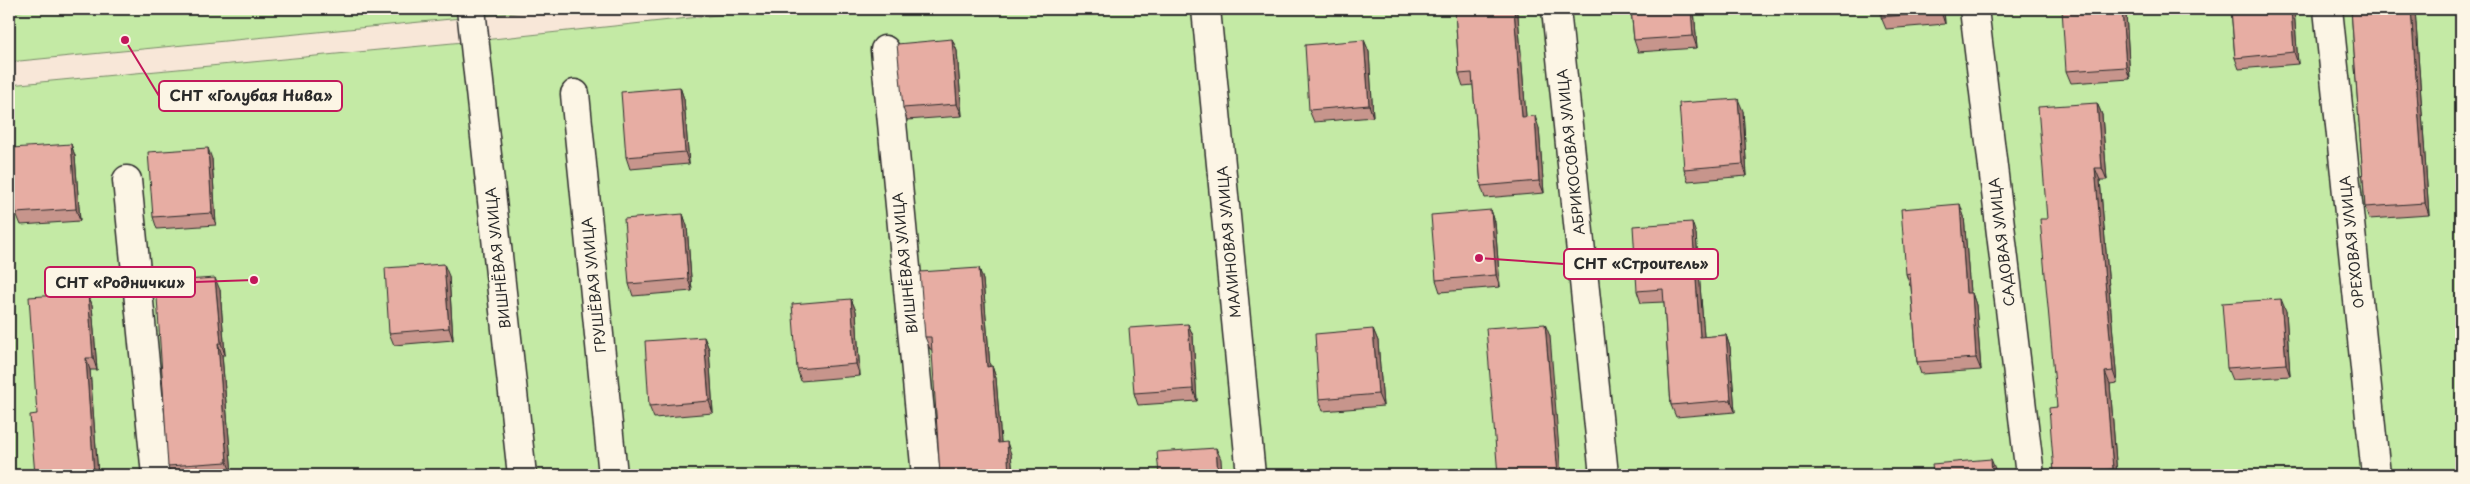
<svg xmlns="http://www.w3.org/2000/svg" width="2470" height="484" font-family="'Playpen Sans',sans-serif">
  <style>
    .green { fill: #c4eaa5; stroke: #788a68 }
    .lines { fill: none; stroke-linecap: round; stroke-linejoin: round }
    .street-casing { stroke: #2b2b2b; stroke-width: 31 }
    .secondary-casing { stroke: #2b2b2b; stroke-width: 31 }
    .street { stroke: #fcf5e5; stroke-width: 28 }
    .secondary { stroke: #fcf5e5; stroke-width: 28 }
    .wall { fill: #c7958c; stroke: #2b2b2b }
    .shaded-wall { fill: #a27972; stroke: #2b2b2b }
    .building { fill: #e7ada3; stroke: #2b2b2b }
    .labels { text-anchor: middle; stroke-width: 4.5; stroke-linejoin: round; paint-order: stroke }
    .street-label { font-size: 14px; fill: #2b2b2b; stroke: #fcf5e5 }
    .leader { fill: none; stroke: #c2185b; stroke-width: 2 }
    .callout-dot { fill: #c2185b; stroke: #fcf5e5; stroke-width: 2 }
    .callout { fill: #fcf5e5; stroke: #c2185b; stroke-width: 2 }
    .callout-label { font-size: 15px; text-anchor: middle; font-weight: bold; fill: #2b2b2b }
  </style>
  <rect width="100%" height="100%" fill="#f8e7d8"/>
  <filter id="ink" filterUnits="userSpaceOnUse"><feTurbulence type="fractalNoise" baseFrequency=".02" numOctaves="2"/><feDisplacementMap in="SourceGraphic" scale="10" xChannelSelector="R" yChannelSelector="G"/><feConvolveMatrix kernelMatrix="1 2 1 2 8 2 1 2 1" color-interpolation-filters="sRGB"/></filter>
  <g filter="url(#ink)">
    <path class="green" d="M9,9H554L9,62Z
      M773,9H2461V475H9V85L474,41Z"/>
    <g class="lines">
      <g class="street-casing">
        <path id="street" d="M1206,9L1251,475
          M1556,9L1604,475
          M1974,9L2030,475
          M2328,9L2376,475
          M885,50L926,475
          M575,94L613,475
          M127,180L156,475"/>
      </g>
      <g class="secondary-casing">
        <path id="secondary" d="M471,9L522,475"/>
      </g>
      <use href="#street" class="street"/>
      <use href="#secondary" class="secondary"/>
    </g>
    <path class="wall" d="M9,9H38L9,12Z
      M1455,9H1515L1518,16L1526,117L1539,128L1544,193L1485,198L1481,186L1473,85L1463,86L1459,74Z
      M1631,9H1694L1697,48L1638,52L1634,40Z
      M1944,9L1945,24L1886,29L1881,17Z
      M2231,9H2294L2298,64L2239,69L2235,58Z
      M2351,9H2415L2429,215L2369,219L2365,207Z
      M2126,13L2130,79L2071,83L2066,71Z
      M952,39L957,51L962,116L907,120L903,108Z
      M1364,40L1369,52L1373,117L1314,122L1309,110Z
      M680,87L684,99L689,164L630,169L626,157Z
      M2097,103L2102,115L2107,180H2100L2117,383L2110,384L2117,475H2055L2054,473L2057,407Z
      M1743,111L1747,176L1688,181L1684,169Z
      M71,144L75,156L80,221L21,225L16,213Z
      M212,159L216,225L157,229L153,217Z
      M1491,210L1495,222L1500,287L1440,292L1436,280Z
      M683,214L687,226L692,291L633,296L629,284Z
      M1964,216L1970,293H1972L1976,305L1981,370L1921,374L1917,362L1911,286H1910L1906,274Z
      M1696,234L1704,337L1726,335L1730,347L1735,412L1676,417L1671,405L1664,302L1641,303L1637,291Z
      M979,268L983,280L990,367L992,366L996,378L1001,443L1011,454L1013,475L931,349H930L925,337Z
      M449,276L453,340L394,345L389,333Z
      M220,290L225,355H222L232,474L212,475H171L168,466Z
      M88,293L92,305L97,370H90L98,475L37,414Z
      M851,299L856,311L860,376L801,381L797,369Z
      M2286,311L2290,376L2232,380L2227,368Z
      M1188,324L1193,336L1197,401L1138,405L1134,393Z
      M1373,329L1378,341L1383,406L1323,411L1319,399Z
      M704,337L709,349L713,413L654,418L649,406Z"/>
    <path class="shaded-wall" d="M1514,9H1515L1518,16L1527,129L1522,117Z
      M1691,9H1694L1697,48L1693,36Z
      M1940,9H1944L1945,24Z
      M2122,9H2124L2126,13L2130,79L2126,67Z
      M2291,9H2294L2298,64L2294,52Z
      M2411,9H2415L2429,215L2425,203Z
      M952,39L957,51L962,116L957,104Z
      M1364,40L1369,52L1373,117L1369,105Z
      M680,87L684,99L689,164L685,152Z
      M1738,99L1743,111L1747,176L1743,164Z
      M2097,103L2102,115L2107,180L2102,168Z
      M1535,116L1539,128L1544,193L1539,181Z
      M71,144L75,156L80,221L76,209Z
      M208,148L212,159L216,225L212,213Z
      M2095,168L2100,180L2117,383L2113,371Z
      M1960,204L1964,216L1971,305L1966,293Z
      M1491,210L1495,222L1500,287L1496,275Z
      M683,214L687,226L692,291L688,279Z
      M1692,222L1696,234L1705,349L1700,337Z
      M444,264L449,276L453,340L449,328Z
      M979,268L983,280L991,379L987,367Z
      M215,278L220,290L225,355L221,343Z
      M88,293L92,305L97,370L93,358Z
      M1972,293L1976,305L1981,370L1976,358Z
      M851,299L856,311L860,376L856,364Z
      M2281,299L2286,311L2290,376L2286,364Z
      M1188,324L1193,336L1197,401L1193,389Z
      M1545,324L1550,336L1561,475H1558Z
      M1373,329L1378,341L1383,406L1378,394Z
      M1726,335L1730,347L1735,412L1731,400Z
      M704,337L709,349L713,413L709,401Z
      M218,343L222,355L232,474L227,462Z
      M86,358L90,370L98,475H94Z
      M992,366L996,378L1002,455L998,443Z
      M2105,372L2110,384L2117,475H2116L2113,469Z
      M1007,442L1011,454L1013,475H1009Z
      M1216,448L1221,459L1222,475H1218Z
      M1991,459L1996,471V475H1992Z"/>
    <path class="building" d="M1455,9H1514L1522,117L1535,116L1539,181L1481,186L1472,73L1459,74Z
      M1631,9H1691L1693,36L1634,40Z
      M1881,9H1940L1941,12L1881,17Z
      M2062,9H2122L2126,67L2066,71Z
      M2231,9H2291L2294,52L2235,58Z
      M2351,9H2411L2425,203L2365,207Z
      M952,39L957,104L903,108L897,44Z
      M1364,40L1369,105L1309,110L1305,45Z
      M680,87L685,152L626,157L621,92Z
      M1738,99L1743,164L1684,169L1679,103Z
      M2097,103L2102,168H2095L2113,371L2105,372L2113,469L2054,473L2049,408L2057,407L2040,219H2047L2038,107Z
      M71,144L76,209L16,213L12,148Z
      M208,148L212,213L153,217L148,152Z
      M1960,204L1966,293H1972L1976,358L1917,362L1910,273L1906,274L1901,209Z
      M1491,210L1496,275L1436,280L1431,215Z
      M683,214L688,279L629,284L624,219Z
      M1692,222L1700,337L1726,335L1731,400L1671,405L1663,289L1637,291L1633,226Z
      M444,264L449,328L389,333L385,268Z
      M979,268L987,367L992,366L998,443L1007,442L1009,475H940L931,337H925L920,272Z
      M215,278L221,343H218L227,462L168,466L156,282Z
      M88,293L93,358H86L94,475H35L30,415L37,414L29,297Z
      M851,299L856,364L797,369L792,304Z
      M2281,299L2286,364L2227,368L2222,303Z
      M1188,324L1193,389L1134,393L1129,328Z
      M1545,324L1558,475H1498L1486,328Z
      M1373,329L1378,394L1319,399L1315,334Z
      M704,337L709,401L649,406L645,341Z
      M1216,448L1218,475H1159L1157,452Z
      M1991,459L1992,475H1933L1932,464Z
      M2324,471V475H2272Z
      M1752,474V475H1733Z"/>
  </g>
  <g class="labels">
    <g class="street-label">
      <text transform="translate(1571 152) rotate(-96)" y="5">АБРИКОСОВАЯ УЛИЦА</text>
      <text transform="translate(1229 242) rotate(-95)" y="5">МАЛИНОВАЯ УЛИЦА</text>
      <text transform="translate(2002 242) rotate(-97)" y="5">САДОВАЯ УЛИЦА</text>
      <text transform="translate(2352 242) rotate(-96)" y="5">ОРЕХОВАЯ УЛИЦА</text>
      <text transform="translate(498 258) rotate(-96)" y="5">ВИШНЁВАЯ УЛИЦА</text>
      <text transform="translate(905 263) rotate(-96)" y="5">ВИШНЁВАЯ УЛИЦА</text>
      <text transform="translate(594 285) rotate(-96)" y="5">ГРУШЁВАЯ УЛИЦА</text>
    </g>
  </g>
  <path class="leader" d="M125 40L159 96M1479 258L1564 264M254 280L195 282"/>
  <g class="callout-dot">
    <circle cx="125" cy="40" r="5"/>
    <circle cx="1479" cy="258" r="5"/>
    <circle cx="254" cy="280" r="5"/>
  </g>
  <g class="callout">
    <rect x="159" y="81" width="183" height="30" rx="5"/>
    <rect x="1564" y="249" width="154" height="30" rx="5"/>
    <rect x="45" y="267" width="150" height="30" rx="5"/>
  </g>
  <g class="callout-label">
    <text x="251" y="101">СНТ «Голубая Нива»</text>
    <text x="1641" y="269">СНТ «Строитель»</text>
    <text x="120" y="288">СНТ «Роднички»</text>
  </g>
  <rect width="2470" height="484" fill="none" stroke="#fcf5e5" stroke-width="30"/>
  <rect x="15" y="15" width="2440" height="454" fill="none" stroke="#2b2b2b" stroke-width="2" filter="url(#ink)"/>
</svg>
